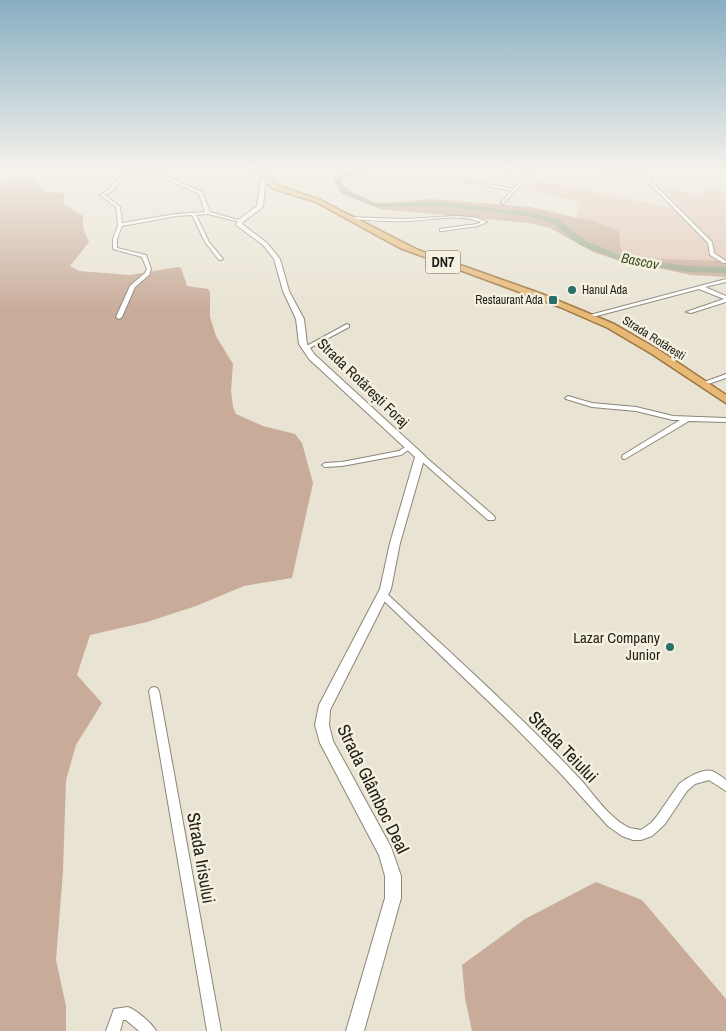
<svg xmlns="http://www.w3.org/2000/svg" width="726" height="1031" font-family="'Archivo Narrow',sans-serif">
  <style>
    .green { fill: #e1c6b6 }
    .forest { fill: #c8ab99 }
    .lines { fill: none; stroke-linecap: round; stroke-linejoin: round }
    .river { fill: #98a68a; fill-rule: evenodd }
    .minor-casing { stroke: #8b8678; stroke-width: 2 }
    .tertiary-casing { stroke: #8b8678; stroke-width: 2 }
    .trunk-casing { stroke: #9d763f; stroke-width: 3 }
    .minor { fill: #fff; fill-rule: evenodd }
    .tertiary { fill: #fff; fill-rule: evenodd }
    .trunk { fill: #e7b876; fill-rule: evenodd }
    .poi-dot { fill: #287068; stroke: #f5f0e0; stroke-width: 2 }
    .labels { text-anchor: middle; stroke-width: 5; stroke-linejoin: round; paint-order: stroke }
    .far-poi-label { font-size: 12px; fill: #1f1e18; stroke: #f5f0e0; text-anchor: start }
    .far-street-label { font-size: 12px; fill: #1f1e18; stroke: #f5f0e0 }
    .far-water-label { font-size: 14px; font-style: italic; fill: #394d20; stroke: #f5f0e0 }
    .shield { fill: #f5f0e0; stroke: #5f5d54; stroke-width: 1 }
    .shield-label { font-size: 14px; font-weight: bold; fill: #1f1e18 }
    .street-label { font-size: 15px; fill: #1f1e18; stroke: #f5f0e0 }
    .poi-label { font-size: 15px; fill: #1f1e18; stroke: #f5f0e0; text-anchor: end }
    .near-street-label { font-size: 18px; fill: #1f1e18; stroke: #f5f0e0 }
  </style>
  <rect width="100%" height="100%" fill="#e8e3d3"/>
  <path class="green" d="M533,179L681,210L663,187L704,195L705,188L726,193V261C707,262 635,262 623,250C617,245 621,235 615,229L576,218L580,202L524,190Z"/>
  <path class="forest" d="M29,177L45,191L64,193V204L83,216V228L89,242L70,266L79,271L130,275L178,267L181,268L187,286L208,289L210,292V317L216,336L233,364L231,391L233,407L236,414L263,426L295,434L302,443L313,483L292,578L244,586L196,606L147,622L90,635L77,675L102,703L76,745L66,780L63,871L56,960L66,1006V1031H0V183Z
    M431,199L530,207L595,222L615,229L619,232L620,246L623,251L632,255L657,259L726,261V277L691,275L614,259L593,252L550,228L529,223L378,209L379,204Z
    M596,882L642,900L726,999V1031H472L465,998L462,965L525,919Z"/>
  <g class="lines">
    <path class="river" d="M357,170H370L346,177L341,181L348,190L376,203L440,202L528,212L558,219L586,241L625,257L687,266L726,267V273L687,272L620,261L580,245L552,223L528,216L440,206L375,207L342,194L333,180L342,174Z"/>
    <g class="minor-casing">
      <path id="minor" d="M131,170H136L116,185L113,191L105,195L120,207L122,223L176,214L205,212L199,194L146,170H151L202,192L210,212L242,221L240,222L208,214L196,215L209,242L223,259L221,260H219L205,242L192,215L176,216L122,226L117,239V248L146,255L151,269L149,275L135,287L122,317L119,319L116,317L130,286L145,273L147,269L142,257L113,249V239L118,225L116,207L100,195L110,189L113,183Z
        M530,170H534L503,204L501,203L511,191L461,180L463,179L513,189Z
        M603,170H610L647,179L648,170H652V178L650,180L712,242L714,253L726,261V263H723L710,255L708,243L647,181Z
        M457,216L477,218L487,222L478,226L442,231H440V229L477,224L481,222C459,213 431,220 408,221C388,222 368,220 349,219L347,218L349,217L404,219Z
        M726,279V282L705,287L726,296V302L691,313L686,312L724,299L699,289L589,318L586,316Z
        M347,324L349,325V327L308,349L306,350L303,348Z
        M726,374V378L702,386L699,384Z
        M568,396L592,403L636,407L673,416L726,418V422L689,421L625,459H623L622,457L623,455L680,420H673L636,411L592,407L566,399L565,398Z
        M408,445H412L413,447L401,455L342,466L325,467L322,465L325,463L342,462L399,451Z
        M418,454H422L494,516L495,518L494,520H488L418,458L417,456Z
        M383,591L386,593C452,654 519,714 581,780C594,795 611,820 630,828C633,829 637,829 641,830L651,823L657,816L679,784C686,778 703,768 712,771C717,773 722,777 726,780V791L709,780L695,784L687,791L665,824L652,836L641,840H633L622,836L608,826L562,775L511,723L380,597L379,595L380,593Z
        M154,687L157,688L159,691L221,1031H207L149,691L151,688Z
        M128,1007C136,1010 152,1023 156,1031H139L126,1020H123L120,1031H106L114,1009Z"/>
    </g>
    <g class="tertiary-casing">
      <path id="tertiary" d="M261,177L266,178L263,207L243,222L242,224L267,243L280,259L289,291L304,319L307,344L315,355L425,456L400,543L391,589L330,710L329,725L333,741L391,847L401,876V898L364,1031H346L385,898V876L379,855L320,743L315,725L319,705L380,589L390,543L415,457L309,359L299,344L296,319L283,291L274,259L263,245L236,225L238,220L257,206Z"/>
    </g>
    <g class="trunk-casing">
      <path id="trunk" d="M258,170H264L267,177L279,186L320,200L418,250L542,294L614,324L659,350L726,395V403L652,354L608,328L560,307L400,248L316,202L274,189L262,179Z"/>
    </g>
    <use href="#minor" class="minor"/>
    <use href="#tertiary" class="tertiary"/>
    <use href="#trunk" class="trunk"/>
  </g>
  <linearGradient id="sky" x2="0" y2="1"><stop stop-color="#88aec2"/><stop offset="0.54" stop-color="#f5f2eb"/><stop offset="1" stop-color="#f5f2eb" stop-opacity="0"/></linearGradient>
  <rect width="726" height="314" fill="url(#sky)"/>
  <g class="poi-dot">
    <circle cx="572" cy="290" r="5"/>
    <rect x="548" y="295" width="10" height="10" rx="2.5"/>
    <circle cx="670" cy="647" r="5"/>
  </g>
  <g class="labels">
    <g class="far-poi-label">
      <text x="582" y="294">Hanul Ada</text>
      <text x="543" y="304" text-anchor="end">Restaurant Ada</text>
    </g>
    <g class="far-street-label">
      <text transform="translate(654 338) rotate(32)" y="4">Strada Rotărești</text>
    </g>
    <g class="far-water-label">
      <text transform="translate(640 261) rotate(11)" y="5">Bascov</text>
    </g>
    <rect class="shield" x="425.5" y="250.5" width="35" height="23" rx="4"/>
    <g class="shield-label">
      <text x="443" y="267">DN7</text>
    </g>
    <g class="street-label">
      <text transform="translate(363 383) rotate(44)" y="5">Strada Rotărești Foraj</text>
    </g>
    <g class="poi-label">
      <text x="660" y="643">Lazar Company<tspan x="660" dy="17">Junior</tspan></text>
    </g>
    <g class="near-street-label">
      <text transform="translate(563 747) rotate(46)" y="6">Strada Teiului</text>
      <text transform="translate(373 789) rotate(64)" y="6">Strada Glâmboc Deal</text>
      <text transform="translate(201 858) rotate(80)" y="6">Strada Irisului</text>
    </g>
  </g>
</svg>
